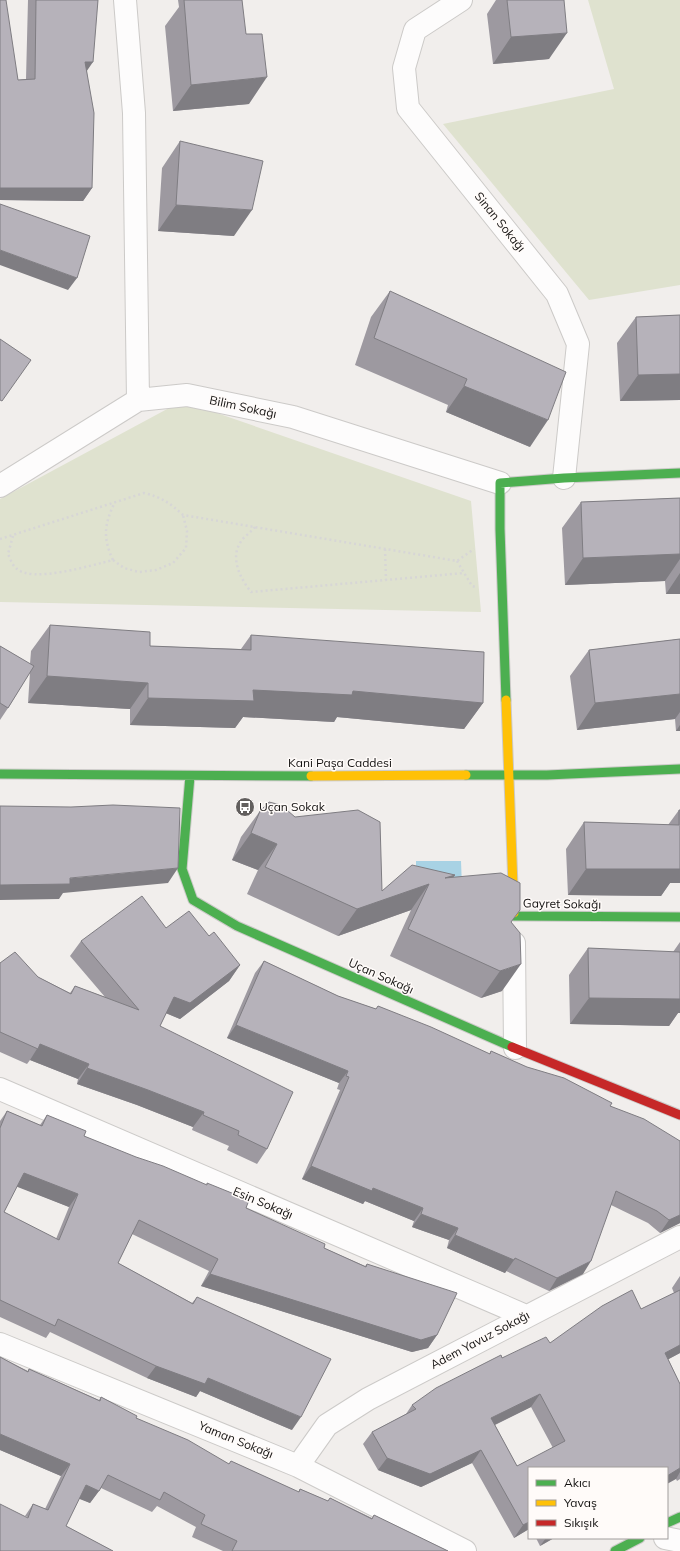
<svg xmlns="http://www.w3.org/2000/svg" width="680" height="1551" font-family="Mulish,sans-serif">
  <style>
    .green { fill: #dfe2cf }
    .water { fill: #a8d2e4 }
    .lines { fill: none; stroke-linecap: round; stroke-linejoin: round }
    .street-casing { stroke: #cccac8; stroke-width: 24 }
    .fast-casing { stroke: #cccac8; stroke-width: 11 }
    .slow-casing { stroke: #cccac8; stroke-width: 11 }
    .jam-casing { stroke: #cccac8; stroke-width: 11 }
    .path { stroke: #d7d6d6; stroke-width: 2.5; stroke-dasharray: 2 3; stroke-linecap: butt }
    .street { stroke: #fdfcfc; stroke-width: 22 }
    .fast { stroke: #4caf50; stroke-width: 9 }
    .slow { stroke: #ffc107; stroke-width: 9 }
    .jam { stroke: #c62828; stroke-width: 9 }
    .wall { fill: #9d99a0; fill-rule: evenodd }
    .shaded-wall { fill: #7f7d82 }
    .building { fill: #b6b2ba; stroke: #7f7d82; fill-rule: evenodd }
    .labels { text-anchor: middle; stroke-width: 3; stroke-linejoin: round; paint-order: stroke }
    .street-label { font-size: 12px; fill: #131110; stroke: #fffbf9 }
    .poi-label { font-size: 12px; fill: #131110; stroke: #fffbf9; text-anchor: start }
  </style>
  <rect width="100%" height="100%" fill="#f1eeec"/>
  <path class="green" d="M588,0H680V285L589,300L443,124L614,89Z
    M182,401L471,501L481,612L0,602V499Z"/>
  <path class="water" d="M416,861H461L462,887H416Z"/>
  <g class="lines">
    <g class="street-casing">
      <path id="street" d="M125,0L134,113L138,400
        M461,0L415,30L404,68L408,108L557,294L578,344L564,478
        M0,486L138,400L187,395L293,417L500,483
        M514,943L515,1048
        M0,1089L526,1316
        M0,1344L298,1466L465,1551
        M298,1466L327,1425L368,1399L680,1237
        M665,1538L680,1541"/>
    </g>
    <g class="fast-casing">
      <path id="fast" d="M506,700L500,529V483L564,478L680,473
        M0,774L311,776
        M466,775H547L680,769
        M190,776L182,869L193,900L237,926L512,1047
        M514,913V916L680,917
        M667,1523L680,1517
        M615,1551L640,1538"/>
    </g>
    <g class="slow-casing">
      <path id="slow" d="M506,700L514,913
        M311,776L466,775"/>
    </g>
    <g class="jam-casing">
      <path id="jam" d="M512,1047L680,1115"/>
    </g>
    <path class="path" d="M255,527C251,532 245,536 242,540C229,557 240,578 251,592L464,573
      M13,536L8,554C10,558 12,565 16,568C31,584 92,565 113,560C103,539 104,525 114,504
      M0,539L144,493C161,497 170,503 183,515L457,561L474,549
      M385,549L386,580
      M113,560L124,568L139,572L156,570L173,563L186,548L187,531L183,515
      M457,561L472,586L476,587"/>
    <use href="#street" class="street"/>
    <use href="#fast" class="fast"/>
    <use href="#slow" class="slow"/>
    <use href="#jam" class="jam"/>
  </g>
  <path class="wall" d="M0,0L18,80L26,79L28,0H98L87,71L92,188L83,201L0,200Z
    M178,0H242L249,104L173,111L165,26L179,7Z
    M496,0H564L549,59L493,64L487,14Z
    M180,141L234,236L158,231L162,168Z
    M390,291L530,447L446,412L448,405L355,365L371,317Z
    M680,315V400L620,401L617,343L636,317Z
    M680,498V594H666L665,581L565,585L562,528L581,502Z
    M50,625L150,646L241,649L251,635L483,703L464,729L337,717L334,722L243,717L235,728L130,725V709L28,703L30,672L8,708L0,720V646L30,664L31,651Z
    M680,639V731H676L675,719L577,730L570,676L589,650Z
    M679,810L680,883H670L661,896L568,895L566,849L584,822L668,825Z
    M260,811L382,891L455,875L453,878L511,922L502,991L481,998L390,956L411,910L338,936L247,894L258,870L232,860L241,837Z
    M166,928L209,936L240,965L229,981L180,1019L166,1013L160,1026L267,1149L257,1164L227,1150L229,1146L192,1130L193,1127L137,1105L77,1084L78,1079L30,1060L27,1064L0,1052V963L38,977L70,993L75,986L105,997L70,956L81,941Z
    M680,942V1013H678L669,1026L570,1024L569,975L588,948L673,952Z
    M264,961L338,996L376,1009L378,1006L489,1054L491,1051L610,1106L680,1141V1223L660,1233L648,1223L611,1205L583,1274L549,1291L506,1271L505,1273L447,1248L449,1240L412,1227L414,1221L365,1201L363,1204L302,1179L340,1090L337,1089L339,1083L227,1038L255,973Z
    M7,1111L40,1125L47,1115L84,1136L246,1208L324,1248L365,1266L367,1264L437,1335L428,1348L412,1352L201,1286L209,1271L132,1234L118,1263L192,1303L197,1297L292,1430L200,1391L196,1397L147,1378L50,1332L46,1338L0,1317V1121ZM17,1186L69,1207L56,1239L4,1212Z
    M680,1276V1353L668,1359L680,1384V1479L677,1481L676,1479L529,1468V1529L514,1538L472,1463L421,1487L378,1470L363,1444L372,1432L406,1414L412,1405L502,1358L550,1343L641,1309L674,1293L672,1288ZM531,1407L553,1448L517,1466L495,1425Z
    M0,1357L28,1371L29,1369L99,1400L101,1397L136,1418L229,1464L231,1461L298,1492L300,1489L328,1501L330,1498L372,1518L374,1515L448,1551H223L192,1537L196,1527L157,1506L152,1512L101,1488L90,1503L79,1498L66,1526L113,1551L25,1516L33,1504L45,1509L61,1476L0,1450Z
    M536,1538H554L540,1546Z"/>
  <path class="shaded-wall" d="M567,33L549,59L493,64L511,37Z
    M85,62H93L84,75Z
    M267,77L249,104L173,111L191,85Z
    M0,188H92L83,201L0,200Z
    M176,205L252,210L234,236L158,231Z
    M0,250L77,278L68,290L0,265Z
    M680,374V400L620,401L638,375Z
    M464,386L548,420L530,447L446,412Z
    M680,554V559L665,581L565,585L583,558Z
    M680,573V594H666Z
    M47,676L148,683L130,709L28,703Z
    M253,690L353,691L483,703L464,729L337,717L334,722L243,717L235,728L130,725L148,698Z
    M680,694V712L675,719L577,730L595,703Z
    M680,725V731H676Z
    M251,833L277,844L258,870L232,860Z
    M680,858V883H670L661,896L568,895L586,869Z
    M178,868L168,883L63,893L59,899L0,900V885Z
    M455,875L436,901L445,878Z
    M429,884L411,910L338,936L357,909Z
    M521,964L502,991L481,998L500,971Z
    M240,965L229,981L180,1019L163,1012L174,997Z
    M589,998H680V1013H678L669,1026L570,1024Z
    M236,1025L348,1071L339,1083L227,1038Z
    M40,1044L89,1064L78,1079L30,1060Z
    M87,1068L148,1090L204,1112L193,1127L137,1105L77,1084Z
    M311,1166L373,1188L423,1208L414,1221L365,1201L363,1204L302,1179Z
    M24,1173L78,1194L69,1207L15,1186Z
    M421,1214L458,1228L449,1240L412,1227Z
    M680,1215V1223L660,1233L669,1220Z
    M455,1235L514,1260L505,1273L447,1248Z
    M591,1261L583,1274L549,1291L557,1278Z
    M210,1274L437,1335L428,1348L412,1352L201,1286Z
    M680,1345V1353L656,1366L665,1353Z
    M156,1366L208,1378L301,1417L292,1430L200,1391L196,1397L147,1378Z
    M540,1394L531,1407L482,1431L491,1418Z
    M0,1434L70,1464L61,1476L0,1450Z
    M481,1450L472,1463L421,1487L378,1470L387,1458Z
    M680,1468V1472L676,1479L667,1484V1476Z
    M86,1485L99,1491L90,1503L77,1498Z
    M529,1522V1529L514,1538L523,1525Z
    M546,1538H554L540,1546Z"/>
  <path class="building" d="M0,0H6L18,80L35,79L36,0H98L93,62H85L94,113L92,188H0Z
    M184,0H242L246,34H262L267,77L191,85Z
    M507,0H564L567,33L511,37Z
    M180,141L263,161L252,210L176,205Z
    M0,204L90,236L77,278L0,250Z
    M390,291L566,372L548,420L464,386L467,379L374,338Z
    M680,315V374L638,375L636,317Z
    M0,339L31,360L2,401L0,400Z
    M680,498V554L583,558L581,502Z
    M50,625L150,632V646L251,650V635L484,652L483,703L353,691L352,695L253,690L254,701L148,698V683L47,676Z
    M680,639V694L595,703L589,650Z
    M0,646L34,666L8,708L0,703Z
    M269,802L281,805L295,817L358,810L380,822L382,891L412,865L455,875L445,878L501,873L520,883V910L511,922L520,933L521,964L500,971L408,929L429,884L357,909L265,867L277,844L251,833L260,811Z
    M113,805L180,808L178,868L70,878V884L0,885V806L71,807Z
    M679,810H680V869H586L584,822L679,825Z
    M142,896L166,928L189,911L209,936L214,932L240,965L190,1003L174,997L160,1026L293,1092L267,1149L238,1135L239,1131L203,1115L204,1112L148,1090L87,1068L89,1064L40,1044L38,1049L0,1032V963L15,952L38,977L71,994L75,986L139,1010L81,941Z
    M588,948L680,952V999L589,998Z
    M264,961L338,996L376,1009L378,1006L431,1027L490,1054L491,1051L527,1067L564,1078L612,1103L610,1106L644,1119L680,1141V1215L669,1220L657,1211L616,1191L591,1261L557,1278L515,1258L514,1260L455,1235L458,1228L421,1214L423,1208L373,1188L372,1191L311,1166L349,1077L346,1076L348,1071L236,1025Z
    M7,1111L42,1126L47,1115L86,1131L84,1136L136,1157L163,1166L207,1185V1183L249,1200L246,1208L325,1244L324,1248L366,1267L367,1264L457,1293L437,1335L421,1340L210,1274L218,1259L139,1220L118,1263L193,1304L197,1297L331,1359L301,1417L208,1378L205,1384L156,1366L58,1319L55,1326L0,1300V1128ZM24,1173L78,1194L59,1240L4,1212Z
    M632,1290L641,1309L680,1290V1345L665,1353L680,1384V1468L667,1476V1468H529V1522L523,1525L481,1450L430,1474L387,1458L372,1432L416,1409L412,1405L436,1388L501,1355L502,1358L546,1337L550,1343L602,1306ZM540,1394L565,1441L517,1466L491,1418Z
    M0,1357L28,1372L29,1369L100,1401L101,1397L137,1416L136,1418L188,1440L229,1464L231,1461L299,1492L300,1489L328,1501L330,1498L372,1519L374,1515L448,1551H232L237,1541L201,1524L205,1515L164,1492L160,1500L108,1475L99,1491L86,1485L66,1526L113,1551H0V1504L28,1518L33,1504L48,1510L70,1464L0,1434Z"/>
  <defs>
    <g id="bus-disc" transform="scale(1)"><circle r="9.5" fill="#615e5d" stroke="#fffbf9"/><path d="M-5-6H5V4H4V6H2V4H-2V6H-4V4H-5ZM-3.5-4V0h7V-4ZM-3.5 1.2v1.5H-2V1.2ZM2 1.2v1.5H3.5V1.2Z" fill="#fff"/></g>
  </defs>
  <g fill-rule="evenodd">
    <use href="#bus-disc" x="245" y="807"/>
  </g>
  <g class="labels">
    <g class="street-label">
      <text transform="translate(500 222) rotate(51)" y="4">Sinan Sokağı</text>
      <text transform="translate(243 407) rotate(12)" y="4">Bilim Sokağı</text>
      <text x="340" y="767">Kani Paşa Caddesi</text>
      <text transform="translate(562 904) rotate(1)" y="4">Gayret Sokağı</text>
      <text transform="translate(381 976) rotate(24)" y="4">Uçan Sokağı</text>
      <text transform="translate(263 1203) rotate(23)" y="4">Esin Sokağı</text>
      <text transform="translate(480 1340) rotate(-28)" y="4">Adem Yavuz Sokağı</text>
      <text transform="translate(236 1440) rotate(22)" y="4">Yaman Sokağı</text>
    </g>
    <g class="poi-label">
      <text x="259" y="811">Uçan Sokak</text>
    </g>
  </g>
  <rect x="528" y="1467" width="140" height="72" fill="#fffbf9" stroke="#a19d9c"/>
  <rect x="536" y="1480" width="20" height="6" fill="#4caf50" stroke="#a19d9c"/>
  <text x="564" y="1487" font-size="12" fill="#131110">Akıcı</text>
  <rect x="536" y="1500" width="20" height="6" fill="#ffc107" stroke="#a19d9c"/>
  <text x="564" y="1507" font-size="12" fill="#131110">Yavaş</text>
  <rect x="536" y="1520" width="20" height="6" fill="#c62828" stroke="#a19d9c"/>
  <text x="564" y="1527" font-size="12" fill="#131110">Sıkışık</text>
</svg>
